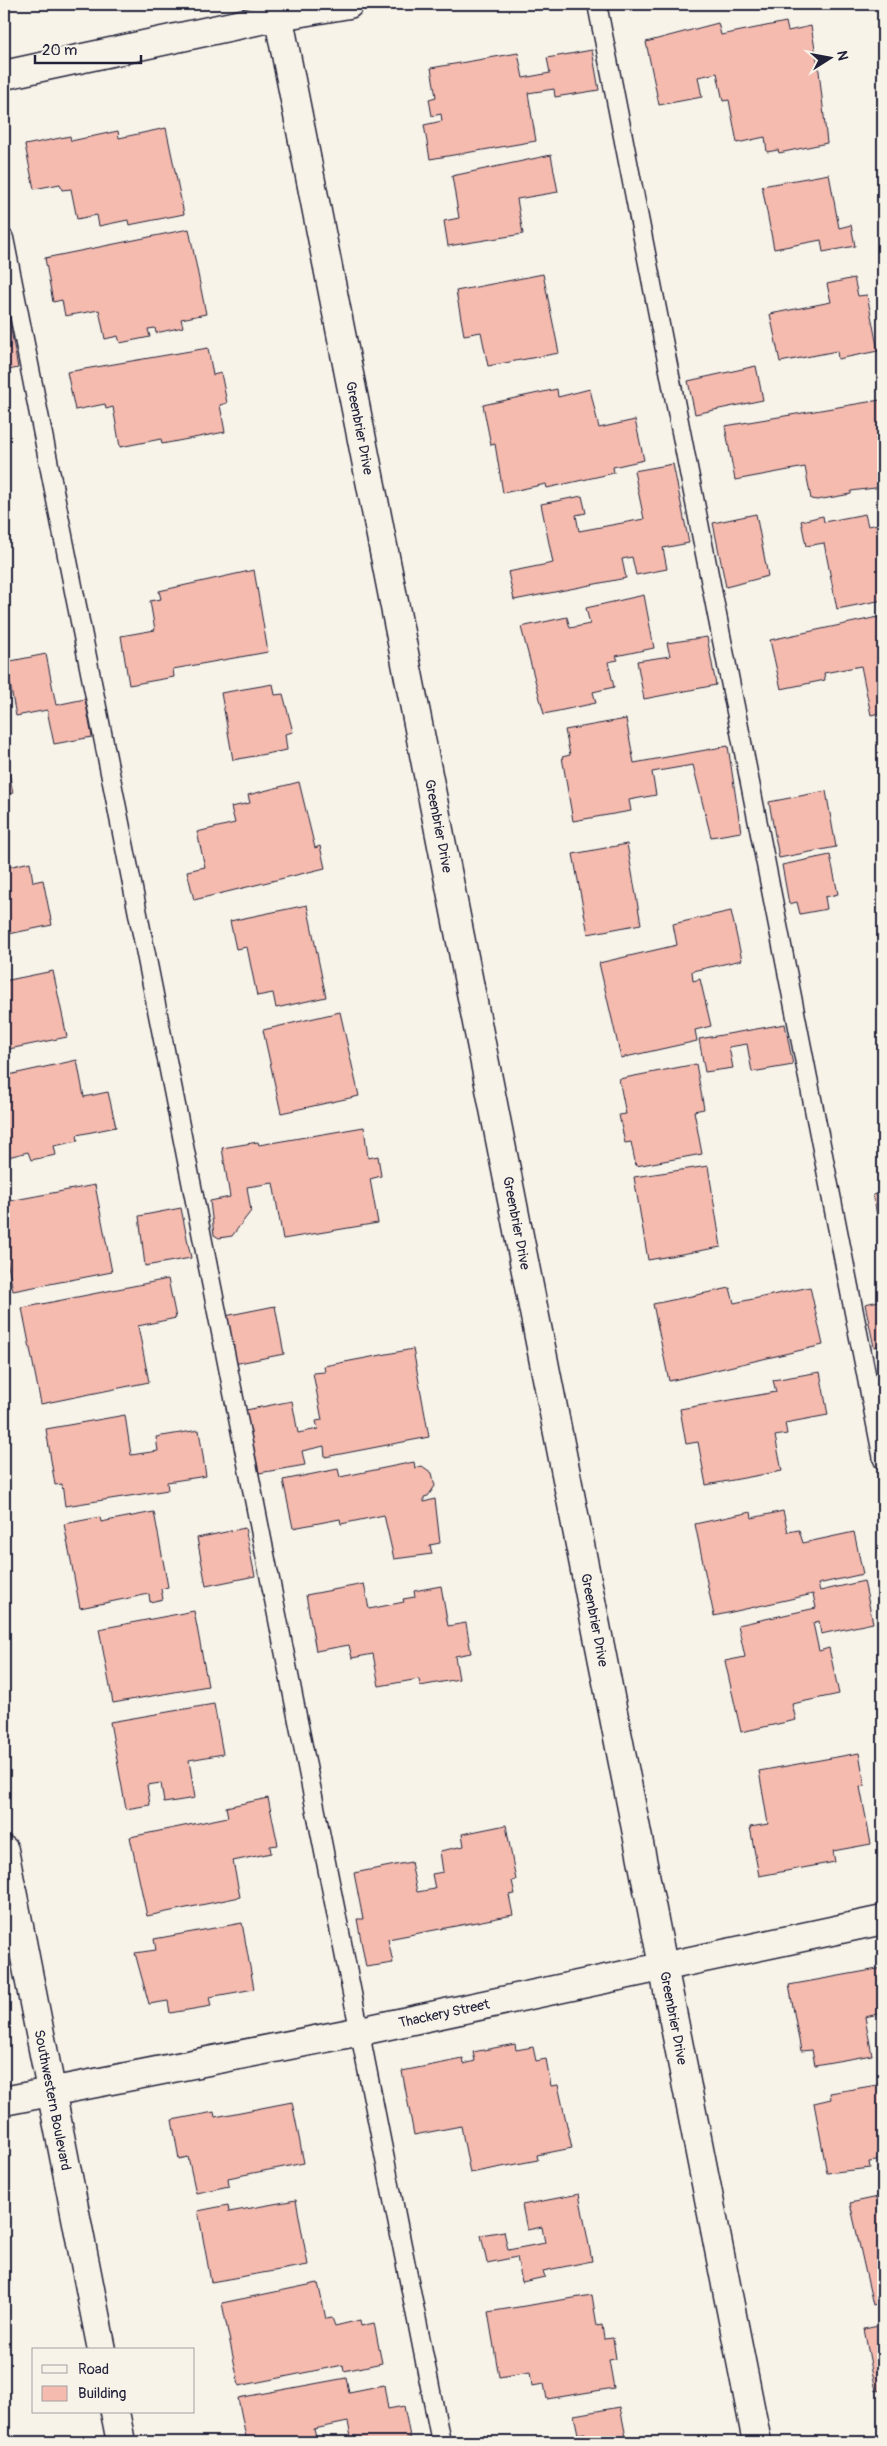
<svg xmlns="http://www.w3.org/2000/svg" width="887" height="2446" font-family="Pangolin,sans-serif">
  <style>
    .building { fill: #f5bbaf; stroke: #22223b }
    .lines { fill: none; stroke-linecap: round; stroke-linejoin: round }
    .lane-casing { stroke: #22223b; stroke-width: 21 }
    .street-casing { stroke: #22223b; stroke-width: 31 }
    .secondary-casing { stroke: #22223b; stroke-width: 31 }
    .lane { stroke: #f7f3e8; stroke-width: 18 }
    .street { stroke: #f7f3e8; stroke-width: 28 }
    .secondary { stroke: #f7f3e8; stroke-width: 28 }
    .labels { text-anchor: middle; stroke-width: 4; stroke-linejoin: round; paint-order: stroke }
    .street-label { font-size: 14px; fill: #22223b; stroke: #f7f3e8 }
  </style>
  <rect width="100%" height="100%" fill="#f7f3e8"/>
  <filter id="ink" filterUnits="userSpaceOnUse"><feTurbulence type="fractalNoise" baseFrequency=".02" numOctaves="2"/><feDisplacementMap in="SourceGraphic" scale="10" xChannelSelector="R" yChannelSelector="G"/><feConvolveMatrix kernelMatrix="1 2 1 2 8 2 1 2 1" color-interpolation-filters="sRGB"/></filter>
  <g filter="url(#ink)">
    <path class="building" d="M786,22L788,31L811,26L819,71L827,143L779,153L778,150L767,152L765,137L737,143L729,100L723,101L717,73L698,77L702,97L659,105L646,42L718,23L721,35Z
      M592,50L599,90L555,97L554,89L528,93L536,141L430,159L424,125L442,121L441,114L432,116L429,99L436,97L431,68L518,53L523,78L550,73L547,58Z
      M166,128L184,214L129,225L128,220L99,226L97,215L77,219L71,189L62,190L60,184L34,189L25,145L70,136L71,141L118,131L119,138Z
      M551,155L558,192L517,199L523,234L448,246L444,221L459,218L452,176Z
      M829,174L839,228L851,225L855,246L823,252L821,240L774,249L762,186Z
      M189,229L206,314L181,319L183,327L156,333L155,328L148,329L150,337L120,343L118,336L105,339L99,310L65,316L62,300L53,302L45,258Z
      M543,274L559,353L488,366L481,332L464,335L456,291Z
      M854,278L858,296L867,295L878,351L838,359L837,351L780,362L770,314L831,302L827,284Z
      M7,308L18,368L4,371V309Z
      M208,348L213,375L221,373L227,403L220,405L225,432L162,444L161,439L120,447L113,407L106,409L105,404L75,410L67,372Z
      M756,366L763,400L695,414L688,381Z
      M557,389L558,397L590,389L599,428L635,420L644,460L613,467L614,473L547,488L546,484L503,493L495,444L491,445L483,405Z
      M880,400L883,409V487L851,491V494L817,500L811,499L805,467L735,480L725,426Z
      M673,464L689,543L663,548L667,569L636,575L632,557L622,559L626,578L514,600L508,572L553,563L541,504L582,496L586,513L576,515L579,531L644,519L634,471Z
      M756,514L768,576L726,587L713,523Z
      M865,514L868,526L883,523V600L837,609L824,543L806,546L801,521L823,516L824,522Z
      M254,570L268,652L173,669L174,677L129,685L121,636L155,630L150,601L161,599L159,591Z
      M644,595L654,648L616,656L618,660L608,662L614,687L593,692L596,703L544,714L521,627L567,617L570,628L590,624L586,608Z
      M878,617L883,635V712L871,715L861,666L824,673L825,680L781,689L770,640Z
      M707,637L716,685L644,699L637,661L670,656L667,643Z
      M46,654L56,705L85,699L92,737L54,744L47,710L16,716L6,662Z
      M273,684L275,695L283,694L293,732L285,734L287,750L233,760L221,693Z
      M626,719L634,763L728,746L741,832L711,837L693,765L652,772L656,795L629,800L631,811L573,821L562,757L570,755L565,730Z
      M4,748L13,793L4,795Z
      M299,782L315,848L320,846L325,868L194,900L187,871L205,867L197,832L235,823L231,807L250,803L248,795Z
      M826,791L836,847L779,858L769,802Z
      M627,844L641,924L588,934L573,854Z
      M830,855L838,894L825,897L827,909L800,914L797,902L789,904L782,865Z
      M30,862L33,882L43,880L52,925L4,935V868Z
      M307,905L326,997L276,1008L273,993L257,996L247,947L236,949L230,921Z
      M731,911L742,960L692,971L693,981L700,979L711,1026L695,1030L697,1041L621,1058L599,963L677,945L673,924Z
      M53,971L67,1037L4,1050V981Z
      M340,1012L359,1096L281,1113L263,1030Z
      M785,1024L793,1065L752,1072L747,1044L729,1047L733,1068L705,1072L699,1039Z
      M77,1060L84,1097L108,1092L116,1127L77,1135L78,1141L54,1146L56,1155L31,1160L28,1152L4,1158V1076Z
      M696,1064L704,1109L694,1111L702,1154L636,1166L631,1142L625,1143L619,1115L626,1114L619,1079Z
      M364,1127L368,1158L378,1156L381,1176L370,1179L378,1223L283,1239L273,1183L247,1187L251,1211L232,1236L219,1238L214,1235L210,1201L230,1197L222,1148L258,1142L259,1145Z
      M708,1166L721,1247L648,1260L634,1177Z
      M95,1185L112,1272L13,1291L4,1245V1202Z
      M883,1193V1245L873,1195Z
      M181,1208L191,1258L145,1266L139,1216Z
      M168,1279L176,1318L138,1326L149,1382L41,1404L22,1308Z
      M810,1287L823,1345L669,1381L653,1304L730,1288L734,1303Z
      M883,1300V1345L874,1347L865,1304Z
      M275,1306L284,1354L234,1364L225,1316Z
      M413,1349L429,1437L325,1457L324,1446L302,1451L305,1465L259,1473L246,1410L292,1401L298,1433L318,1429L316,1421L322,1420L313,1373L325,1372L324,1366Z
      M820,1372L828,1415L785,1423L787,1434L775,1436L782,1471L706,1485L698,1442L686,1444L680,1409L776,1392L773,1380Z
      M125,1415L131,1455L158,1451L156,1437L199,1430L206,1476L167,1482L168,1490L65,1506L62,1484L55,1485L46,1429Z
      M414,1462L415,1468L422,1466L432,1473L435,1486L428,1496L424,1497V1502L435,1499L440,1543L430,1545L432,1554L394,1559L384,1515L341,1524L340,1519L293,1528L283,1480L338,1469L340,1477Z
      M783,1511L788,1532L799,1530L803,1543L854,1532L863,1574L818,1584L820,1591L864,1581L873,1623L821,1634L819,1621L813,1623L819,1651L829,1648L839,1694L792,1704L796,1720L741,1732L725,1661L745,1657L738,1625L816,1608L813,1594L714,1616L695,1524L751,1512L752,1518Z
      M154,1512L168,1587L161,1589L163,1599L150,1602L149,1594L80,1608L64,1524L100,1517L101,1522Z
      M245,1528L255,1576L206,1586L197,1538Z
      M364,1584L369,1609L404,1602L403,1599L415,1597L414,1591L441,1586L448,1626L466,1623L471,1653L455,1656L459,1679L420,1686L419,1679L379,1686L373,1654L352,1658L349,1645L316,1651L306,1595Z
      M194,1611L208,1686L113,1703L99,1629Z
      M214,1704L223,1754L189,1760L195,1798L164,1803L161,1783L147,1785L150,1805L126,1809L110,1722Z
      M859,1753L865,1786L860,1787L871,1844L833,1851L835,1862L759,1876L750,1827L768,1824L759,1771Z
      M268,1798L278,1845L270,1846L271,1853L233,1861L240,1897L147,1916L130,1837L228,1817L226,1807Z
      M506,1825L516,1880L512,1881L515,1894L509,1895L513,1915L388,1939L393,1963L366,1967L357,1919H363L354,1873L411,1862L417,1892L435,1889L432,1874L443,1872L440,1851L464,1846L462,1834Z
      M242,1923L254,1989L209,1997L211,2006L170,2013L168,2001L149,2004L135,1953L156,1950L154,1939Z
      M883,1968V2013L865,2017L872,2055L815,2065L812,2050L801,2051L789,1985Z
      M515,2044L516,2050L533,2047L536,2061L546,2059L551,2086L558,2085L572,2148L537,2155L538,2160L470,2173L461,2126L414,2135L402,2071L463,2059L464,2064L475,2061L473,2052Z
      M883,2084V2160L869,2162L870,2168L827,2173L814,2103L831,2099L830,2093Z
      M292,2102L304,2163L228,2178L229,2186L196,2193L188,2157L179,2159L172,2120L214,2112L215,2117Z
      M579,2194L592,2261L543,2271L545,2277L522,2282L517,2257L487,2263L481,2235L504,2231L508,2250L545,2243L542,2227L527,2230L522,2205Z
      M883,2196V2302L873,2305L850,2203Z
      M296,2200L308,2265L211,2282L198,2211L228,2205L229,2212Z
      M318,2283L326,2319L332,2318L335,2326L360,2320L361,2326L374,2323L382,2363L344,2371L343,2365L239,2386L222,2303Z
      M592,2295L597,2326L602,2325L604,2339L613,2338L616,2359L609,2360L614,2388L547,2399L544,2384L532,2386L530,2372L499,2377L488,2312Z
      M883,2325V2390L876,2391L864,2329Z
      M346,2378L349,2392L384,2385L388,2409L404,2406L411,2442H352L348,2422L314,2429L317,2442H247L238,2398Z
      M620,2407L627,2442H587L585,2433L578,2434L574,2415Z"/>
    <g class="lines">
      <g class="lane-casing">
        <path id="lane" d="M597,4L883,1460
          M4,238L441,2442"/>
      </g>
      <g class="street-casing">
        <path id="street" d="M276,4L757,2442
          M4,75L279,16L349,4"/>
      </g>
      <g class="secondary-casing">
        <path id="secondary" d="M4,1850L102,2350
          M4,2101L361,2031L883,1920
          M115,2412L121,2442"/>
      </g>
      <use href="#lane" class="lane"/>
      <use href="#street" class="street"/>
      <use href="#secondary" class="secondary"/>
    </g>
  </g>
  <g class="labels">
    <g class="street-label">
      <text transform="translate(360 428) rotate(79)" y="5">Greenbrier Drive</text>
      <text transform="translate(439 826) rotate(79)" y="5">Greenbrier Drive</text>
      <text transform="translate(517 1223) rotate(79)" y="5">Greenbrier Drive</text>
      <text transform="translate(595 1620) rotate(79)" y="5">Greenbrier Drive</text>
      <text transform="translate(444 2013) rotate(-12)" y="5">Thackery Street</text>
      <text transform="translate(674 2018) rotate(79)" y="5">Greenbrier Drive</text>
      <text transform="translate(53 2100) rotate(79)" y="5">Southwestern Boulevard</text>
    </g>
  </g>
  <rect width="887" height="2446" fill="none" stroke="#f7f3e8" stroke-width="20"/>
  <rect x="10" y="10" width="867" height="2426" fill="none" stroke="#22223b" stroke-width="2" filter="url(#ink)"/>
  <rect x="32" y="2348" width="162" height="65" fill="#f7f3e8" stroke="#a29fa3"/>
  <rect x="42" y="2365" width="25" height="8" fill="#f7f3e8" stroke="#a29fa3"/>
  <text x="78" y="2374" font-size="15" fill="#22223b">Road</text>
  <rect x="42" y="2386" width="25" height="15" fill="#f5bbaf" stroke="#a29fa3"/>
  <text x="78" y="2398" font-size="15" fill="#22223b">Building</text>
  <g transform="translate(830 58) rotate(79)" stroke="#f7f3e8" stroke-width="4" paint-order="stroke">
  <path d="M0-4L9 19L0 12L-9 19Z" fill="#22223b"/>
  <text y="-8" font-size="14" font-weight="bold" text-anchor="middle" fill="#22223b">N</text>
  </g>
  <path d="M35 55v8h106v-8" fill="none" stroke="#22223b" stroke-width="2.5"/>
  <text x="42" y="55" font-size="15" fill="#22223b" stroke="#f7f3e8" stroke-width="4" paint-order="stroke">20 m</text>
</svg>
